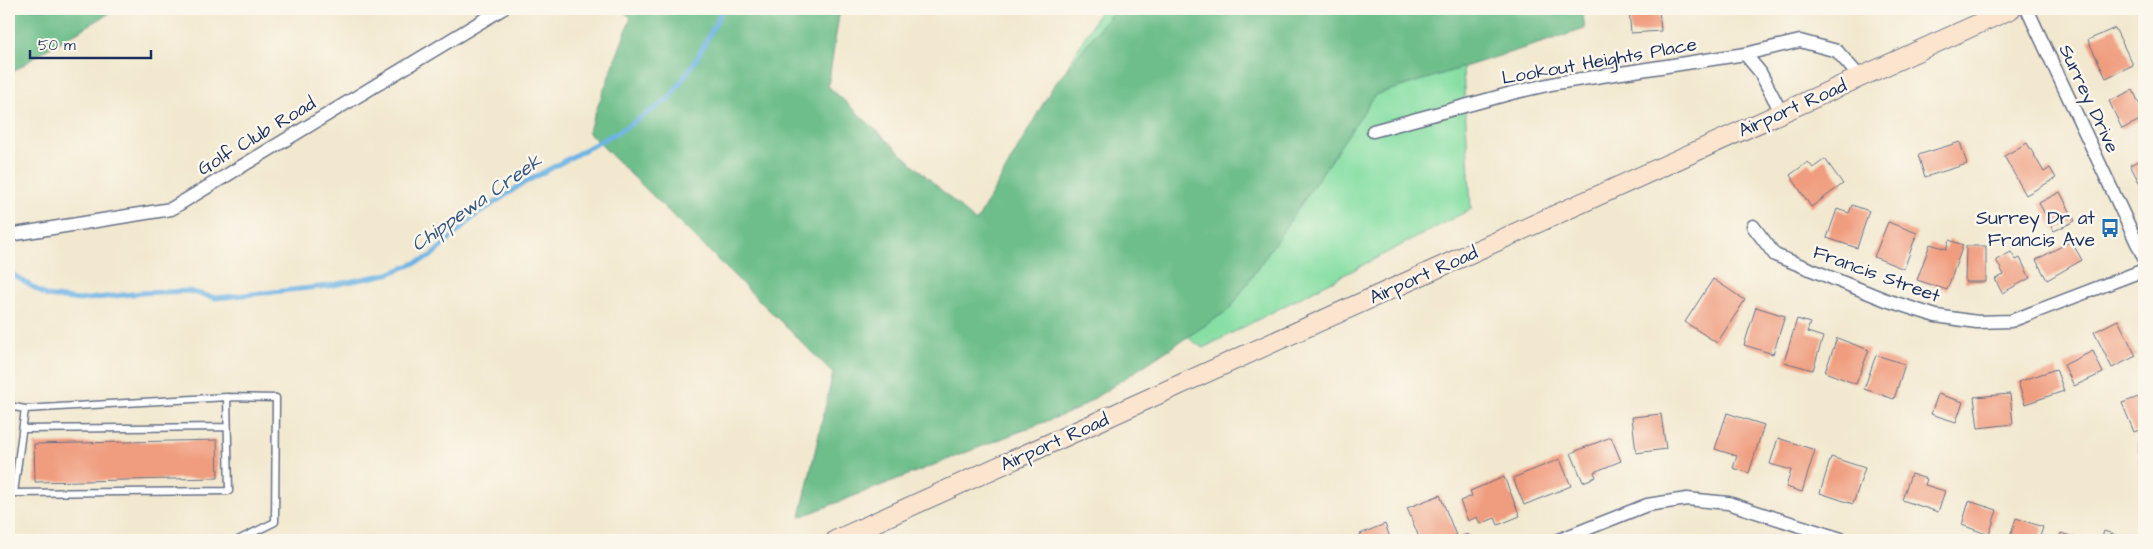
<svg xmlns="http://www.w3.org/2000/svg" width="2153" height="549" font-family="'Architects Daughter',sans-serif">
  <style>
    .green { fill: #87dfa4; stroke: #518781 }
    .forest { fill: #6dbe8a; stroke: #447674 }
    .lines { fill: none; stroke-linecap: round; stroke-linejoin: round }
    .stream { stroke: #6eb3e4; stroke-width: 5 }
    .building { fill: #f09d7f }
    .lane-casing { stroke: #667086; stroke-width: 9 }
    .street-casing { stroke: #667086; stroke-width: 15 }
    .secondary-casing { stroke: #667086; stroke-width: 21 }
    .lane { stroke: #fff; stroke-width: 6 }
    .street { stroke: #fff; stroke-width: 12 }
    .secondary { stroke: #fbe5cf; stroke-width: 19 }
    .labels { text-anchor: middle; stroke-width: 5; stroke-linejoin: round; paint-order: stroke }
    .street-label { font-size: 19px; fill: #1b2f5e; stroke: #fbf7ec }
    .poi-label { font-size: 19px; fill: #1b2f5e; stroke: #fbf7ec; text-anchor: end }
    .water-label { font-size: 20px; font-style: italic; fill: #345786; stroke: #fbf7ec }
  </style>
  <rect width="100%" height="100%" fill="#fbf7ec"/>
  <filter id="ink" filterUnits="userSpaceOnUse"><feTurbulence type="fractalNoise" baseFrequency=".02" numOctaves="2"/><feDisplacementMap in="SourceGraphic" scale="10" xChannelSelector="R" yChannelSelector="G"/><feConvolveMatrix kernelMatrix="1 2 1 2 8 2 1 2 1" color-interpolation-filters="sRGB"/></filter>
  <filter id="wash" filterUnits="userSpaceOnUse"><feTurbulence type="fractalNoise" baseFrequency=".0096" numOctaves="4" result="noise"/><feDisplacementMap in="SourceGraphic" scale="20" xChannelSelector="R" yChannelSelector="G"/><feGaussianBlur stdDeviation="1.12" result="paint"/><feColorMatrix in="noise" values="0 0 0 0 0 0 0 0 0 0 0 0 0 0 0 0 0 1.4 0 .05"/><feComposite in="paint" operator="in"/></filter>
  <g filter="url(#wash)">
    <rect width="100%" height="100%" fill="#f2e8cf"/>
    <path class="green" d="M1101,9H1428L1461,35L1471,209L1203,348L990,202Z"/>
    <path class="forest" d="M9,9H117L39,54L9,75Z
      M621,9H840L828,86L976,222L1052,88L1115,9H1582L1585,29L1375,95L1230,309L1078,409L800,517L833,373L588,132L631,18Z"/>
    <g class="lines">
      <path class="stream" d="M9,272L47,296L79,300L141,293L188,291L216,298L328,286L388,274L430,257L475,216L522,184L623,129L669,99L696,60L723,9"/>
    </g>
    <g id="blocks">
      <path class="building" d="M1629,9H1659L1661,31L1631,33Z
        M2115,28L2133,65L2106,78L2088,40Z
        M2133,90L2144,114V118L2122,129L2109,101Z
        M1960,142L1967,164L1925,177L1918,155Z
        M2027,143L2044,172L2050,168L2056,178L2026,195L2004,156Z
        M2144,158V192L2130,165Z
        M1825,159L1843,184L1811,207L1790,175L1808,162L1813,168Z
        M2060,192L2075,221L2054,231L2039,203Z
        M1852,205L1869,211L1857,248L1827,238L1837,209L1849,213Z
        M1888,222L1917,233L1904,269L1874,257Z
        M1949,240L1963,245L1947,290L1917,280L1930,244L1946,249Z
        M2071,241L2082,260L2047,280L2036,260Z
        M1966,246H1986V282H1965Z
        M2011,252L2016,260L2020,258L2030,278L2002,293L1995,279L2004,275L1996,260Z
        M1713,279L1745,300L1717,343L1685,322Z
        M1756,307L1785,316L1773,354L1744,345Z
        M1797,319L1810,323L1807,332L1823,337L1813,370L1784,362Z
        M2118,320L2136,356L2112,368L2094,332Z
        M1837,338L1869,350L1856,384L1825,372Z
        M2093,351L2103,373L2074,386L2064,365Z
        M1876,355L1905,364L1894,399L1864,389Z
        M2056,369L2064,391L2025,404L2018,382Z
        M1938,394L1963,402L1956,422L1931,414Z
        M2010,394L2013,424L1978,428L1974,397Z
        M2144,395V428L2134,432L2122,403Z
        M1727,413L1764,425L1749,473L1733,468L1737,456L1715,449Z
        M1661,414L1666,449L1636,453L1632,417Z
        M1611,437L1621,461L1594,472L1596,477L1583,482L1571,453Z
        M1778,438L1815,450L1802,492L1786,487L1791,470L1770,464Z
        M217,440L218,478L35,482L34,444Z
        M2139,440H2144V464L2139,463Z
        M1831,457L1865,468L1853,504L1820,493Z
        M1560,459L1571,486L1524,505L1513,478Z
        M1911,474L1927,479L1925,485L1945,491L1938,512L1902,500Z
        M1504,477L1520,516L1498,525L1495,518L1480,524L1477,517L1468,521L1460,501L1472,496L1470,491Z
        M1440,495L1457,538L1468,534L1470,540H1420L1407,508Z
        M1969,501L1997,510L1989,535L1962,525Z
        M2016,518L2043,527L2039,540H2009Z
        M1385,524L1391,540H1362L1360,534Z
        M2104,531L2131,540H2101Z
        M2061,533L2083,540H2059Z"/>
    </g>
  </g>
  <g filter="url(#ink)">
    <use href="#blocks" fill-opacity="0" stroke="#667086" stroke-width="1"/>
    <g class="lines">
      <g class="lane-casing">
        <path id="lane" d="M227,397L276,398L275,522L238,540
          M9,406L25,409L227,397L229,491L14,493L9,489
          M23,429L227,427
          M14,493L25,409"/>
      </g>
      <g class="street-casing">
        <path id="street" d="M2027,9L2144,258
          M1745,54L1760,72L1781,112
          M1373,131L1512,93L1556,83L1745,54L1800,41L1837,51L1859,76
          M1753,226L1775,255L1886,300L1936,316L1977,322L2011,321L2144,270
          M9,235L171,209L502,9
          M1559,540L1647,505L1687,499L1728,503L1844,540"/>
      </g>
      <g class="secondary-casing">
        <path id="secondary" d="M836,540L2011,9"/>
      </g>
      <use href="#lane" class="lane"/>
      <use href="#street" class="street"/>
      <use href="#secondary" class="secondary"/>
    </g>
  </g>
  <defs>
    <g id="bus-bare" transform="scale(1.5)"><path d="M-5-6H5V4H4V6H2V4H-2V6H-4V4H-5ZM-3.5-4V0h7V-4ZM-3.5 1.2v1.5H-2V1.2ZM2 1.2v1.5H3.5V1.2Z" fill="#1f6fb2" stroke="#fbf7ec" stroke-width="2.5" paint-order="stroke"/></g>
  </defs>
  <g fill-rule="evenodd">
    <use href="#bus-bare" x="2110" y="228"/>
  </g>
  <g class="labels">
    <g class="street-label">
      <text transform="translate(1599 60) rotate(-10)" y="7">Lookout Heights Place</text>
      <text transform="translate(2090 98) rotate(65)" y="7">Surrey Drive</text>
      <text transform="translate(1792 107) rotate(-24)" y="7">Airport Road</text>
      <text transform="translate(256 135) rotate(-31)" y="7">Golf Club Road</text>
      <text transform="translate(1877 273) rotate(20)" y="7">Francis Street</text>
      <text transform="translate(1423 274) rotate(-24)" y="7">Airport Road</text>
      <text transform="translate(1054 441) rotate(-24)" y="7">Airport Road</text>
    </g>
    <g class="poi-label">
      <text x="2095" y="224">Surrey Dr at<tspan x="2095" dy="22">Francis Ave</tspan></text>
    </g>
    <g class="water-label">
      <text transform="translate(476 202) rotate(-35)" y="7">Chippewa Creek</text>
    </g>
  </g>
  <rect width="2153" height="549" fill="none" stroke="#fbf7ec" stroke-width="30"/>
  <path d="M30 50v8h121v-8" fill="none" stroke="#1b2f5e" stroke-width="2.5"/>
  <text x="38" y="50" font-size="15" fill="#1b2f5e" stroke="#fbf7ec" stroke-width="4" paint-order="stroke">50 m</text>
</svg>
